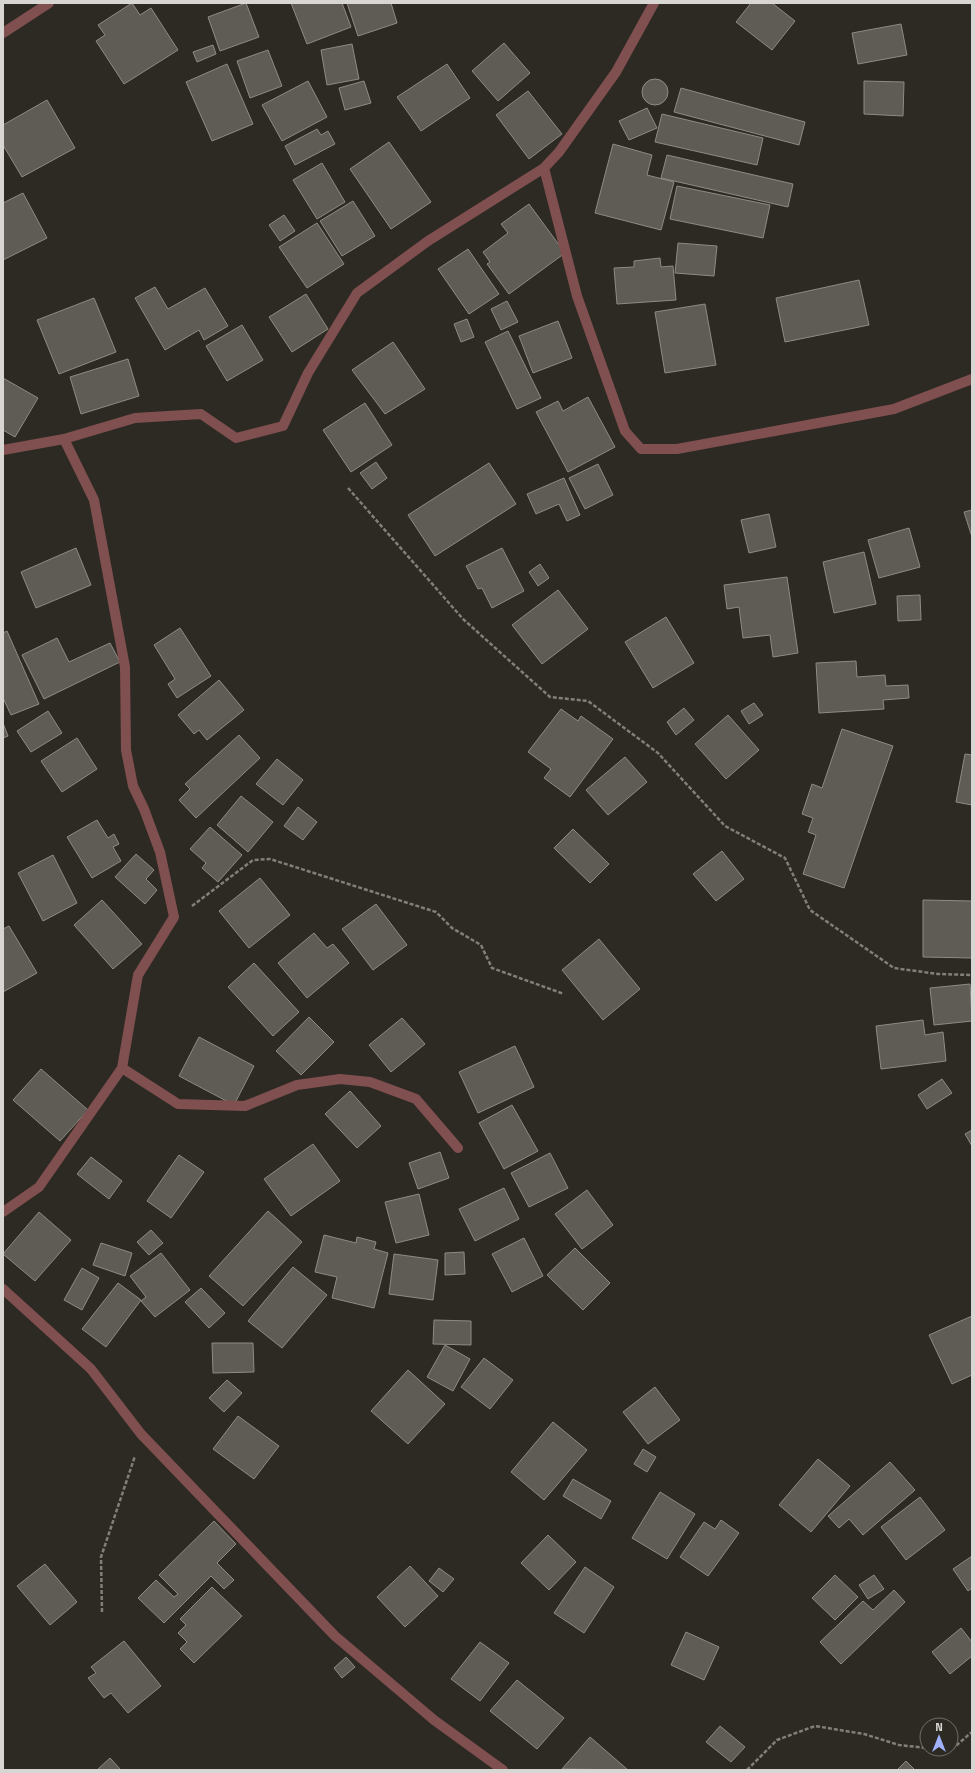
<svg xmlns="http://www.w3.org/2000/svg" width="975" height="1773" font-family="'Titillium Web',sans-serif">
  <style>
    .building { fill: #5f5c55; stroke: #8f8b84 }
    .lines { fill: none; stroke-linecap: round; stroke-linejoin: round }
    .path { stroke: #817f7a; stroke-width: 2.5; stroke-dasharray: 4 2; stroke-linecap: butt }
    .street { stroke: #804f4f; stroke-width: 10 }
  </style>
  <rect width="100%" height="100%" fill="#2d2a24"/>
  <path class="building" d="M132,3L140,15L151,8L178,50L124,84L96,41L105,35L98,25Z
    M246,3L259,37L220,51L208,17Z
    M291,3H342L351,27L307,44Z
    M347,3H391L397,23L358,36Z
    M751,3H772L795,21L772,50L736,22Z
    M901,24L907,55L858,64L852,33Z
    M504,43L530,73L498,101L472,71Z
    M352,44L359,79L327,85L321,50Z
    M213,45L216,54L197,62L193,52Z
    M268,50L282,86L250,98L237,61Z
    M227,64L253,124L212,141L186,82Z
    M447,64L470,98L421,131L397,97Z
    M642 92a13 13 0 1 1 26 0a13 13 0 1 1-26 0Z
    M308,81L327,117L282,141L262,105Z
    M364,81L371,103L345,110L339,88Z
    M864,81L904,82L903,116L864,114Z
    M681,88L805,122L799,145L674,112Z
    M528,91L562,134L529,159L496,115Z
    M47,100L75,148L22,177L3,145V125Z
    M647,108L657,128L629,140L619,121Z
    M662,114L763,138L757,165L655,142Z
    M317,129L321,135L328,131L335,144L295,165L285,146Z
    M389,142L431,202L391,229L350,169Z
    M613,144L652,155L647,175L674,182L661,230L595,213Z
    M667,155L793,184L788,207L661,178Z
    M322,163L345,202L317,219L293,180Z
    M677,186L770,205L763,238L670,219Z
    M23,193L47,238L3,260V203Z
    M353,201L375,236L342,256L320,221Z
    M529,204L565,253L509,294L487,264L490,262L483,252L508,233L501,224Z
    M284,215L295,231L280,241L269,225Z
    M317,223L344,264L307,288L279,247Z
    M678,243L717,246L714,276L675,273Z
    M468,249L499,294L469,314L438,269Z
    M660,258L661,267L673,266L676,300L617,304L614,268L634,267V261Z
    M859,280L869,325L785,342L776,298Z
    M155,287L168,309L205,288L228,326L204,340L199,330L165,350L135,298Z
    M306,294L328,329L292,352L269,317Z
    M94,298L116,352L59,374L37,320Z
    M507,301L518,322L501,330L491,309Z
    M705,304L716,365L665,373L655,312Z
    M467,319L474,337L461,342L454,324Z
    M558,321L572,358L533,373L519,336Z
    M242,325L263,360L227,381L206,346Z
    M508,331L541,398L517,409L485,342Z
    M393,342L425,389L385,414L352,370Z
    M128,359L139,396L81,414L70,377Z
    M3,378L38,398L15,437L3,430Z
    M588,397L615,447L568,472L536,412L558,401L563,411Z
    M365,403L392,445L351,472L323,430Z
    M376,462L387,478L372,489L360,473Z
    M489,463L516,504L435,556L408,515Z
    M598,464L613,495L585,509L569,478Z
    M564,478L580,515L567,521L559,504L536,514L527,494Z
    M972,510V537L964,512Z
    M769,514L776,547L749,553L741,520Z
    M909,528L920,567L879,578L868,540Z
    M76,548L91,585L36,608L21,572Z
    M502,548L524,591L492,608L482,588L478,589L466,566Z
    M864,552L876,604L834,613L823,562Z
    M540,564L549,578L538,586L529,572Z
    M787,577L798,653L773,657L770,635L743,638L739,607L727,609L724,585Z
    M558,590L588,629L542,664L512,625Z
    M920,595L921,620L898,621L897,596Z
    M666,617L694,663L653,688L625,642Z
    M180,628L211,676L177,698L168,684L175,679L154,645Z
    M7,631L39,704L11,715L3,698V633Z
    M57,638L69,662L110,643L120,662L44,699L22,655Z
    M856,661L857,677L885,675L886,686L908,685L909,698L883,700L884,709L819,713L816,663Z
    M219,680L244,710L207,740L199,730L194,734L178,715Z
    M754,703L763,715L749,724L741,711Z
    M684,708L694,720L676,735L667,722Z
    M561,709L578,721L581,716L613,739L570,797L544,778L551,769L528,752Z
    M48,711L62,733L31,752L17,731Z
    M728,715L759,750L726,779L695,744Z
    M3,723L8,736L3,738Z
    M842,729L893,746L844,888L803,874L816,835L808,832L813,818L802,814L812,784L822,788Z
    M239,735L260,758L196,818L179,800L190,789L185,784Z
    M77,738L97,769L62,792L41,761Z
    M965,754L972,755V805L956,802Z
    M625,757L647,782L608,815L586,790Z
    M277,759L303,780L283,805L256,784Z
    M241,796L273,822L248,852L217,825Z
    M298,807L317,822L303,840L284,826Z
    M97,820L108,838L114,834L119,844L113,847L121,861L92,878L67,837Z
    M210,827L242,855L218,882L202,868L206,863L190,849Z
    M573,829L609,864L590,883L554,848Z
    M722,851L744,879L716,901L693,874Z
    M136,854L154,870L146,879L157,890L145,904L115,877Z
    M53,855L77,903L43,921L18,873Z
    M260,878L290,915L249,948L219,911Z
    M102,900L142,944L113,969L74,925Z
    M923,900L972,901V958L923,957Z
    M376,904L407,945L373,970L342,929Z
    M9,926L37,973L3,992V929Z
    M314,933L327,948L333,944L349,963L307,998L278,963Z
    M599,939L640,989L603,1020L562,970Z
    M254,963L299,1012L273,1036L228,987Z
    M970,984L972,1021L934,1025L930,988Z
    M309,1017L334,1042L301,1075L276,1051Z
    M402,1018L425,1044L391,1072L369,1045Z
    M923,1020L925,1035L943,1032L946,1061L881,1069L876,1026Z
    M199,1037L254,1066L234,1105L179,1076Z
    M515,1046L534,1087L478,1113L459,1072Z
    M41,1069L88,1110L60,1141L13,1100Z
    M942,1079L952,1093L927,1109L918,1095Z
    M350,1091L381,1126L357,1148L325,1114Z
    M512,1105L538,1151L504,1169L479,1123Z
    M972,1130V1146L965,1134Z
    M313,1144L340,1181L291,1216L264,1179Z
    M440,1152L449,1178L418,1189L409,1163Z
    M550,1153L568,1188L529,1207L511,1173Z
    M179,1155L204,1172L171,1218L147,1201Z
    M91,1157L122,1181L109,1199L77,1174Z
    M504,1188L519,1219L475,1241L459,1209Z
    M587,1190L613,1225L582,1249L555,1214Z
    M419,1194L429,1235L396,1243L385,1202Z
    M268,1211L302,1242L243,1306L209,1276Z
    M39,1212L71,1240L35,1281L3,1254Z
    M151,1230L163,1243L149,1255L137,1242Z
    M324,1235L356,1243L357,1237L376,1242L374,1249L388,1253L374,1308L332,1298L337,1277L315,1272Z
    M524,1238L543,1276L512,1292L492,1254Z
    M101,1243L132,1253L125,1276L93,1265Z
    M575,1248L610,1283L583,1310L547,1275Z
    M464,1252L465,1274L445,1275V1253Z
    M161,1253L190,1290L155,1317L141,1301L146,1297L130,1276Z
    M394,1254L438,1260L433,1300L389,1294Z
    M293,1267L327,1295L282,1348L248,1321Z
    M82,1268L99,1278L82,1310L64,1300Z
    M118,1283L141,1300L106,1347L82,1329Z
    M201,1288L225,1313L209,1328L185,1302Z
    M972,1316V1375L952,1384L929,1335Z
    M434,1320L471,1321V1345L433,1344Z
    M212,1343H253L254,1372L213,1373Z
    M445,1345L470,1359L453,1391L427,1377Z
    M484,1358L513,1380L490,1409L461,1387Z
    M408,1370L445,1404L408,1444L371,1411Z
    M227,1380L242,1393L224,1412L209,1398Z
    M655,1387L680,1420L648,1444L623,1412Z
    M238,1416L279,1446L254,1479L213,1449Z
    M553,1422L587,1450L544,1500L511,1472Z
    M643,1449L656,1457L647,1472L634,1464Z
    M818,1459L850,1486L811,1532L779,1505Z
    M890,1462L915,1490L863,1535L849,1519L839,1528L828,1516Z
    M573,1479L611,1501L601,1519L563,1496Z
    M660,1492L695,1514L667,1559L632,1538Z
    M920,1497L945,1530L906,1560L881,1527Z
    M721,1520L739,1533L708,1576L680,1557L704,1522L715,1529Z
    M214,1521L236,1544L217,1563L234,1580L224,1589L211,1576L164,1623L138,1598L156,1580L174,1597L178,1594L159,1575Z
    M548,1535L576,1562L549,1590L521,1563Z
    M972,1556V1588L968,1591L953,1569Z
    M45,1564L77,1602L50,1625L17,1586Z
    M410,1566L438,1596L405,1627L377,1597Z
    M585,1567L614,1587L584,1633L554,1613Z
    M439,1568L454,1579L443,1592L429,1581Z
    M835,1575L858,1597L835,1620L812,1598Z
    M874,1575L884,1589L868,1599L859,1585Z
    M212,1587L242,1616L194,1663L180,1649L187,1642L178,1633L186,1625L180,1619Z
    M894,1590L905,1602L841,1664L820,1642L863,1601L873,1610Z
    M961,1628L972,1642V1656L950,1674L932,1652Z
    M686,1632L719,1647L704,1680L671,1665Z
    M124,1641L161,1686L128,1713L111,1693L104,1698L88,1678L96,1673L91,1667Z
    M480,1642L509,1663L480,1701L451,1679Z
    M346,1657L355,1667L342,1678L334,1668Z
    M517,1680L564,1718L537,1749L490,1711Z
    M720,1726L745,1747L731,1762L706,1742Z
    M590,1737L628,1770L562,1769Z
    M110,1758L121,1770H97Z
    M906,1761L915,1770H897Z"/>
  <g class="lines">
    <path class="path" d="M348,488L463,619L550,697L588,701L658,753L725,826L785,858L810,910L894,968L938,974L972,975
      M192,906L253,860L270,859L436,912L452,928L481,945L492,968L564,994
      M102,1612L101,1557L135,1456
      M940,1749L951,1750L972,1732
      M747,1770L777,1740L815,1726L864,1734L899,1745L927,1748"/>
    <path class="street" d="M3,33L49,3
      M544,168L577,296L625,431L641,449H677L894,409L972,379
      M3,450L64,439L135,418L201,414L236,438L283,426L308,373L357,293L428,241L544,168L559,152L616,72L654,3
      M122,1068L178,1104L245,1106L297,1085L340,1079L370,1082L416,1099L458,1148
      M3,1212L39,1187L122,1068L138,975L174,917L160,852L144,809L133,786L126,750L125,667L94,500L64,439
      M3,1289L91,1369L141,1434L335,1636L434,1720L503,1770"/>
  </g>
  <rect width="975" height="1773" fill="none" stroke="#d8d6d2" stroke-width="8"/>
  <g transform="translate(939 1737)"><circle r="19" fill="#2d2a24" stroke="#716f6a"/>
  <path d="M0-3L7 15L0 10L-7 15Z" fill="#a1b2fd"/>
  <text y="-6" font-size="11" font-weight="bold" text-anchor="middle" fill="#d8d6d2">N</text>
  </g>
</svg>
